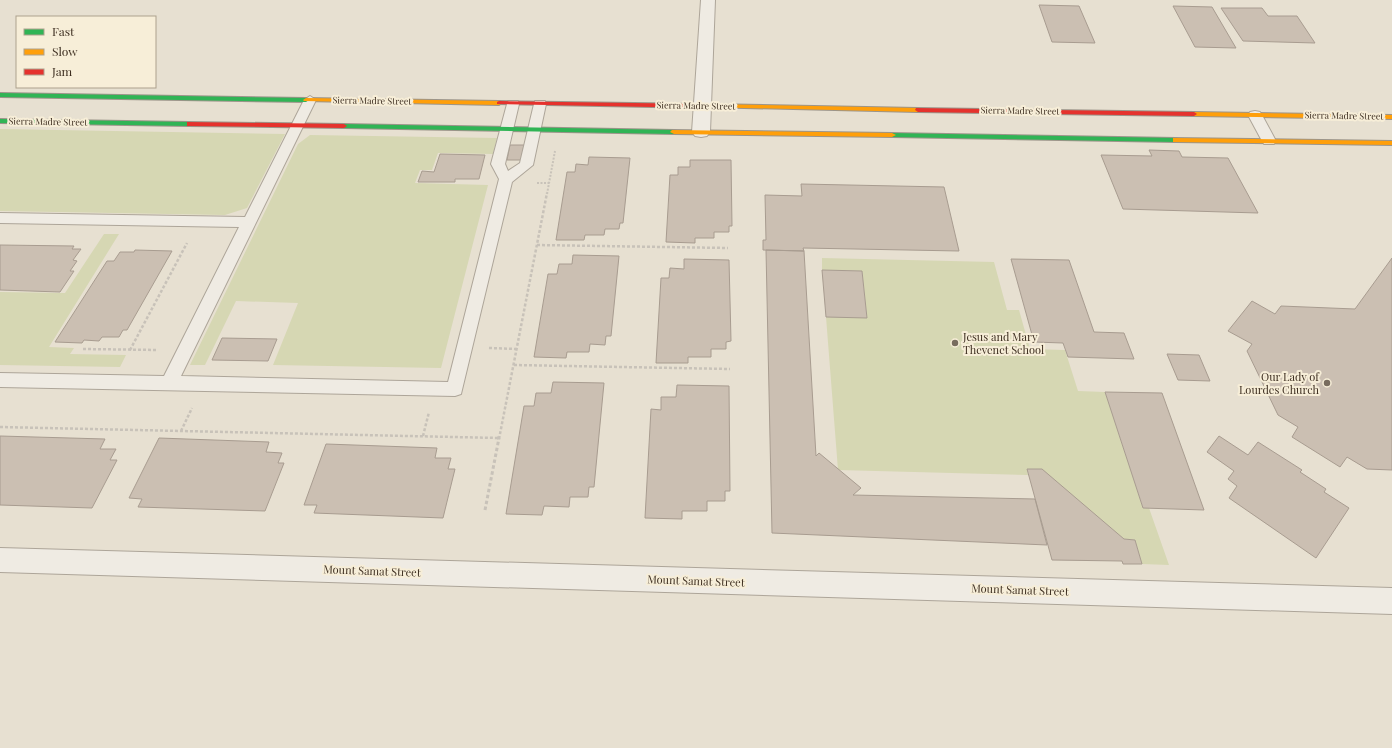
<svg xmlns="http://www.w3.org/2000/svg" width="1392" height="748" font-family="'Playfair Display',serif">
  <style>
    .green { fill: #d6d7b3 }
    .building { fill: #cbbfb2; stroke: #a89c90 }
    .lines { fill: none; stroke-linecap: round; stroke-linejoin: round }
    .lane-casing { stroke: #ada599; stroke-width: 2 }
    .street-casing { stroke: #ada599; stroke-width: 2 }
    .fast-casing { stroke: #9c958a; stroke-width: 2 }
    .slow-casing { stroke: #9c958a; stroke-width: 2 }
    .jam-casing { stroke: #9c958a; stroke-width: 2 }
    .path-far2 { stroke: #c8c2b9; stroke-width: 2; stroke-dasharray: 2 1.5; stroke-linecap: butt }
    .path-far1 { stroke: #c8c2b9; stroke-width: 2.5; stroke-dasharray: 3 2; stroke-linecap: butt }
    .path { stroke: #c8c2b9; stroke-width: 3; stroke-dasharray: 3.5 2.5; stroke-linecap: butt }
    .lane { fill: #efebe3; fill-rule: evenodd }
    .street { fill: #efebe3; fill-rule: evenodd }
    .fast { fill: #30b455; fill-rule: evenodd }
    .slow { fill: #ff9f0a; fill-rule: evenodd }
    .jam { fill: #e5322d; fill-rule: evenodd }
    .poi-dot { fill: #786c5e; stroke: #f7eed8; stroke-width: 1.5 }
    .labels { text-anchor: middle; stroke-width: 4; stroke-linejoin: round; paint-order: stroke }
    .far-street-label { font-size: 9px; fill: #3d2e20; stroke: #f7eed8 }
    .poi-label { font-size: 11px; fill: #3d2e20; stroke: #f7eed8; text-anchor: start }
    .street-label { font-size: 11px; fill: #3d2e20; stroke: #f7eed8 }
  </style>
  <rect width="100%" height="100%" fill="#e7e0d1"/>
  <path class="green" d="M0,129L285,134L247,208L225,215L0,211Z
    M310,135L497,138L493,154L438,153L432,170H420L415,183L488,185L441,368L273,365L298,303L236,301L205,365H190L298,144Z
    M104,234H119L49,347L74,348L70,354L126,355L120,367L0,365V292L65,293Z
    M822,258L994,262L1007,310H1019L1030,349L1065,350L1078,391L1105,392L1143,508H1149L1169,565L1142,564L1135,540L1124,539L1027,469L1028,475L838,470L826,317H867L862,271L822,270Z"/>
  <path class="building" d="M1039,5L1079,6L1095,43L1052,42Z
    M1173,6L1212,7L1236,48L1195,47Z
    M1221,8H1262L1268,16H1297L1315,43L1243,41Z
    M510,145H524L521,160H507Z
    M1149,150L1179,151L1182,157L1228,158L1258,213L1123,209L1101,155L1152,156Z
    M440,154L485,155L479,179H455V182H418L422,171L434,172Z
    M589,157L630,158L623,223H620L619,229H605L604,235H585L584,240H556L567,172H575L576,164L588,165Z
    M690,160H731L732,226H729V232H714V238H695V243L666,242L670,175H678V167H690Z
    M801,184L944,187L959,251L803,248L804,251L763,250V240H766L765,195L802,196Z
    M0,245L74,246L72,249H81L73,260L77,261L70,271H74L60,292L0,290Z
    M135,250L172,251L127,330H123L119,337H102L99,341L84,340L82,343L55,342L107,261H114L120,252H134Z
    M766,250L804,251L816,456L819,453L861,488L853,495L1035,499L1047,545L772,533Z
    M573,255L619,256L611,336H606L605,345L590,344L589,352H567L566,358L534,357L548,274H557L559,264H572Z
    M1392,258V470L1367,469L1347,457L1340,467L1292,437L1298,427L1278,415L1247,351L1252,344L1228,331L1252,301L1275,314L1281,306L1355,309Z
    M684,259L729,260L731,341L726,342V349H711V357H688V363H656L661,278H669L670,268L684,269Z
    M1011,259L1069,260L1094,332L1124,333L1134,359L1068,357L1063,343L1034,342Z
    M822,270L862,271L867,318L826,317Z
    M222,338L277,339L268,361L212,360Z
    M1167,354L1199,355L1210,381L1178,380Z
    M553,382L604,383L594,487H589L588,497H570L569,507L544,506L542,515L506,514L524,406H534L536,393H551Z
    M677,385L729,386L730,491H725V501H707V511H682V519L645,518L651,409L661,410V397H676Z
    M1105,392L1162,393L1204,510L1143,508Z
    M0,436L105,439L100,449H116L110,460H117L92,508L0,505Z
    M1219,436L1248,455L1258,442L1302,470L1300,472L1326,489L1324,492L1349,508L1316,558L1229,498L1237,486L1228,479L1234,471L1207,452Z
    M159,438L269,442L266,452L282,453L278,463H284L265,511L138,507L142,499L129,498Z
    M326,444L437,448L435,458H451L448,469H455L443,518L314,513L317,505H304Z
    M1027,469H1042L1124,539L1135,540L1142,564H1123L1122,561L1052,560Z"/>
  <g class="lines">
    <g class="lane-casing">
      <path id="lane" d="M310,96L316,100L181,376L448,382L499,179L491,164L507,104L508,101H518L519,104L505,164L508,171L520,163L534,104L535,101H545L546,104L533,165L512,182L461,394L455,396L0,387V373L164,376L239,227L0,223V213L245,217L304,100Z
        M1255,111L1260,112L1262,115L1276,141L1274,144H1264L1262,141L1248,115L1250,112Z"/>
    </g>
    <g class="street-casing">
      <path id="street" d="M701,0H715L710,132L707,136L701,137L695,136L692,132Z
        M0,548L1392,588V614L0,572Z"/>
    </g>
    <g class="fast-casing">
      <path id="fast" d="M0,93L306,98L309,100L306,102L0,97Z
        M0,119L189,122L192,124L189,126L0,123Z
        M342,124L674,130L678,132L674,134L344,128H342Z
        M890,133L1176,138L1180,140L1176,142L892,137L888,135Z"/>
    </g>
    <g class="slow-casing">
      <path id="slow" d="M306,98L499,101L502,103L499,105L304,101L303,100Z
        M705,104L918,108L921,110L918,112L703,107L702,106Z
        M1192,112L1392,115V119L1194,116L1191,114Z
        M672,130L892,133L896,135L892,137L674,134L670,132Z
        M1173,138L1392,141V145L1176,142H1173Z"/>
    </g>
    <g class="jam-casing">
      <path id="jam" d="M499,101L705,104L708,106L705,108L497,104V102Z
        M916,108L1194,112L1197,114L1194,116L918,112L915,110Z
        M187,122L344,124L347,126L344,128L189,126H187Z"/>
    </g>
    <path class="path-far2" d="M537,183H549
      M547,194L555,151"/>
    <path class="path-far1" d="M537,245L728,248
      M489,348L517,349
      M83,349L158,350
      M130,350L187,243
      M514,365L730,369
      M0,427L499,438
      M181,431L192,408
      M423,436L429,412
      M499,439L547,193"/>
    <path class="path" d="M497,438H499
      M485,510L499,438"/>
    <use href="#lane" class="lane"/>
    <use href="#street" class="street"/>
    <use href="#fast" class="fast"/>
    <use href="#slow" class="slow"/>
    <use href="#jam" class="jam"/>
  </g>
  <g class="poi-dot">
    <circle cx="955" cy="343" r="4"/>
    <circle cx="1327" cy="383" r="4"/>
  </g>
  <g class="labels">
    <g class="far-street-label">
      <text transform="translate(372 101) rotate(1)" y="3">Sierra Madre Street</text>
      <text transform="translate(696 106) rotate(1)" y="3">Sierra Madre Street</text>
      <text transform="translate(1020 111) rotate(1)" y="3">Sierra Madre Street</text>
      <text transform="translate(1344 116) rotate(1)" y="3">Sierra Madre Street</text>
      <text transform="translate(48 122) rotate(1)" y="3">Sierra Madre Street</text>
    </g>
    <g class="poi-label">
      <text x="963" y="341">Jesus and Mary<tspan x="963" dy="13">Thevenet School</tspan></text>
      <text x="1319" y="381" text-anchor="end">Our Lady of<tspan x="1319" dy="13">Lourdes Church</tspan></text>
    </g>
    <g class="street-label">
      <text transform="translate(372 571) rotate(2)" y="4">Mount Samat Street</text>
      <text transform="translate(696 581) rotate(2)" y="4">Mount Samat Street</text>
      <text transform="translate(1020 590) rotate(2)" y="4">Mount Samat Street</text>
    </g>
  </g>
  <rect x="16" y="16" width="140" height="72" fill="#f7eed8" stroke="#ada18e"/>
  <rect x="24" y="29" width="20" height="6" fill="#30b455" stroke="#ada18e"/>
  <text x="52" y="36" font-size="12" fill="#3d2e20">Fast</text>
  <rect x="24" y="49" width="20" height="6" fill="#ff9f0a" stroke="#ada18e"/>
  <text x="52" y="56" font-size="12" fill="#3d2e20">Slow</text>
  <rect x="24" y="69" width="20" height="6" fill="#e5322d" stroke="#ada18e"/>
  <text x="52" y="76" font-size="12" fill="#3d2e20">Jam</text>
</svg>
